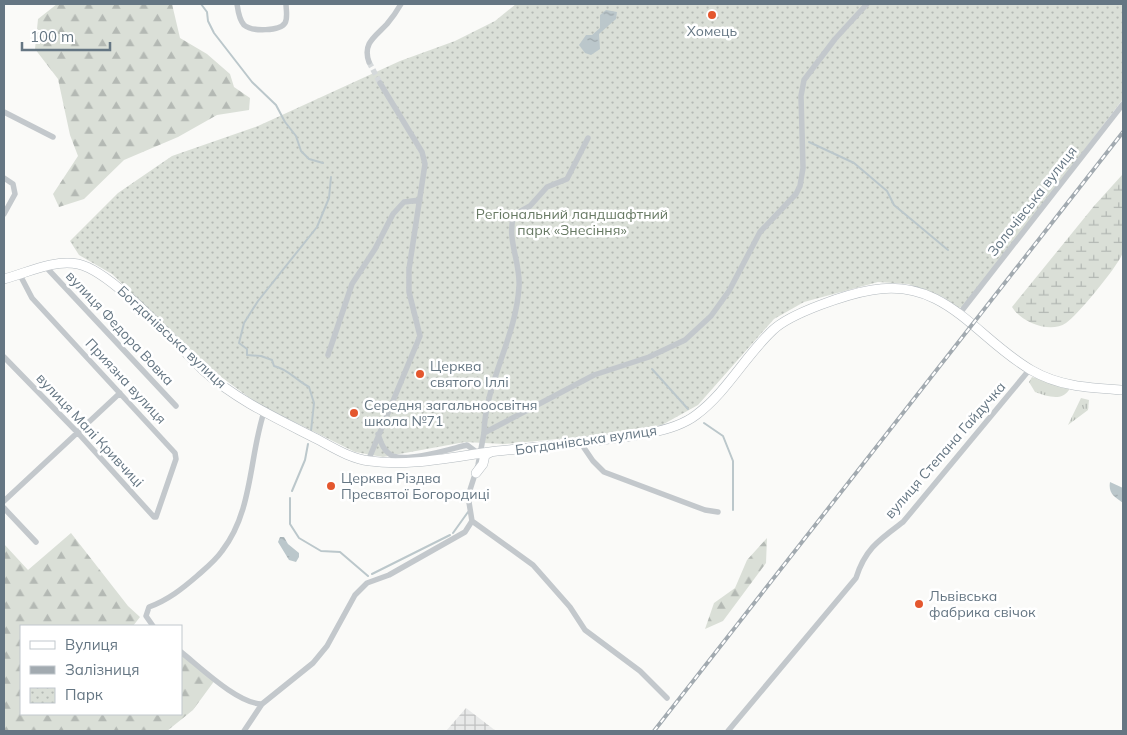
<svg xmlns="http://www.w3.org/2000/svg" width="1127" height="735" font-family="Mulish,sans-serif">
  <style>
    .industrial { fill: url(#industrial-grid) }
    .grass { fill: url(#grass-tufts) }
    .forest { fill: url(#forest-firs) }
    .wetland { fill: url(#wetland-marsh) }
    .park { fill: url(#park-dots) }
    .water { fill: url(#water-ripples) }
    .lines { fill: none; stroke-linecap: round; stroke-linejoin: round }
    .stream { stroke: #bbc7cb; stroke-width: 2 }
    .minor-tunnel { stroke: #d5d9db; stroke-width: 5.5; stroke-dasharray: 5.5 3; stroke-linecap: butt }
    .secondary-casing { stroke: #b3babf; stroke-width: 10 }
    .minor { stroke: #c3c8cc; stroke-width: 5.5 }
    .secondary { stroke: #fff; stroke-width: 9 }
    .rail-casing { stroke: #a2aab0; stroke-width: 4 }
    .rail { stroke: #fff; stroke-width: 2; stroke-dasharray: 5.5; stroke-linecap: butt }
    .poi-dot { fill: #e4572e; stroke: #fff; stroke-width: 2 }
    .labels { text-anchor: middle; stroke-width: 5; stroke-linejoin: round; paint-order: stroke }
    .poi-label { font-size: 14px; fill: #657683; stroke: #fff; text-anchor: start }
    .street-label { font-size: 14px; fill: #657683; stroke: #fff }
    .park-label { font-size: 14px; fill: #687a64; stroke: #fff }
  </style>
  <defs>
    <pattern id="industrial-grid" width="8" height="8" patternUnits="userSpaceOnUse" patternTransform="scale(1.25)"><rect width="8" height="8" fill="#e8e9e9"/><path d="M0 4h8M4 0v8" fill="none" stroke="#c0c1c2"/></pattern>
    <pattern id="grass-tufts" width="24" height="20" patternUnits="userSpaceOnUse" patternTransform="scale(1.25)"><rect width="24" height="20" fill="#dadfd7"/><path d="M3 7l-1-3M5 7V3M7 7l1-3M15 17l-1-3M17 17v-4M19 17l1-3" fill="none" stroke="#b4b9b4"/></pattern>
    <pattern id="forest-firs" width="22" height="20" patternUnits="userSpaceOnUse" patternTransform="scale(1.25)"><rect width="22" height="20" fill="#dadfd7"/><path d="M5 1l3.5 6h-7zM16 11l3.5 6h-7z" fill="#b4b9b4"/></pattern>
    <pattern id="wetland-marsh" width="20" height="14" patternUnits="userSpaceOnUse" patternTransform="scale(1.25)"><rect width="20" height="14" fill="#dadfd7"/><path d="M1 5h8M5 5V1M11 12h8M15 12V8" fill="none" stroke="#b4b9b4"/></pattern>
    <pattern id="park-dots" width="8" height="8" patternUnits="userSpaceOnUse" patternTransform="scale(1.25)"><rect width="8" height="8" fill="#dadfd7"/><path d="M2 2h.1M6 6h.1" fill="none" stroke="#b4b9b4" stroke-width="1.8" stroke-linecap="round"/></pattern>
    <pattern id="water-ripples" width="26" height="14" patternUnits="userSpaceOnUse" patternTransform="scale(1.25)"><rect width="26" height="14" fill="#bbc7cb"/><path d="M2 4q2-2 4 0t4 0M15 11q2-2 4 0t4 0" fill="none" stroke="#9ca6aa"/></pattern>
  </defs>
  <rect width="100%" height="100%" fill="#fafaf8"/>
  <path class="industrial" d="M466,708L496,731H446Z"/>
  <path class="grass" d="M1032,377L1069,387V390C1061,402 1047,396 1035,392L1029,382Z
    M1081,398L1089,400L1088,410L1068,425Z"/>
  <path class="forest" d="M57,4H172L180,38L207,54L230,74L234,87L250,98L249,110L217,115L178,137L124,160L84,199L59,207L53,194L78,156L70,135L58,79L35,49L38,19Z
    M71,533L128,606L140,617L133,626H21V714H181V654L215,680L193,710L167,731H4V544L28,570Z
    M767,538L766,563L723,621L705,629L714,603L735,588L747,560Z"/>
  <path class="wetland" d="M1122,175C1125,184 1125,242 1123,252C1120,264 1077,316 1066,323C1050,334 1021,322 1012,307L1094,206Z"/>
  <path class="park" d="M516,4H1123V99L965,306L959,308L943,297L908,284L878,282L804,302L774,319L698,405L662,425L600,435L504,444L465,442L383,457L355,452L258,404L213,371L112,274L79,255L70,241L118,193L172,156L258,126L400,61L455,41L495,21Z"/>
  <path class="water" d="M606,10L617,12L616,19L599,34L600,49L591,55L585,53L579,45L586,35H592L600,28V15Z
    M1110,482L1123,488V503C1115,497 1108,494 1110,482Z
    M280,537H284L288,544L299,553V557L296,562L289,560L278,542Z"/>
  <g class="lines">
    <path class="stream" d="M201,4L207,12L208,21L214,33L252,82L276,105L285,122L296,136L301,151L309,159L323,163
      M809,142L854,163L887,191L894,205L948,250
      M652,369L688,409
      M704,423L723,436L733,461V510
      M311,431L314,403L309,387C296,380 288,369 274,366L272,360L261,356L247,355V349L239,343L244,323L258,301L317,227L329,198L331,177
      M292,491L305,460L308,444
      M290,498V524L299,538L321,551L340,552L368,576
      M453,533L468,512
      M372,574L450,535"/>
    <path class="minor-tunnel" d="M369,62L380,83"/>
    <g class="secondary-casing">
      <path id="secondary" d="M4,279C27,273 53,259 78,264C112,271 175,343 203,370C236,400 278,419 317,439C334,448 351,459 370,461C411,467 456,456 497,451C547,446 599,442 649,433C665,430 683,425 696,415C727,392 745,356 773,330C791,313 847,294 872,290C945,277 976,338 1031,370C1060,387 1091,388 1123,390
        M476,473L483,464L485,455L491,452"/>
    </g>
    <path class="minor" d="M237,4C238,11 239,20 244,25C252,32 280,31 285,23C288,18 286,9 286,4
      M369,62C362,43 376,36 387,24C392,18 397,11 401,4
      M4,112L53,137
      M4,178L13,184L15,194L4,214
      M45,266L176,406
      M960,313L1123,104
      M328,355L352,284L375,249L393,214L404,202L420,200
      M4,357L78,433L154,517H156L176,459L175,453L32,298L20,275
      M484,433C485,384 516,337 519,287C521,263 506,239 514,215L530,206L547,187L567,179L588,138
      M378,434C381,443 384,452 393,456C409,462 450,449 467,445L479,454
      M580,442L593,461L604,472L705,510L718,512
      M368,461L420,336L409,292V269L425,164L422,152L380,83
      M4,501L120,393
      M4,508L36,542
      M472,521L533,565L570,607L585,630L640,671L667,698
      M153,626L146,616L149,607C168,600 182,589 197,576C206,568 215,561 222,551C253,511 249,458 264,412
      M181,652C200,667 238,704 262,704
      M244,731L262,704L313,663L327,646L355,595L367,583L389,575L465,532L472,521L468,496L478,465L484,433L594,375L649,357L685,340L711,316L729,291L760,232L796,194L800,186L803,168L801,96L804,80L835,39L867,4
      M728,731L856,578C865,549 879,540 903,522L1030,369"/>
    <use href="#secondary" class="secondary"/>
    <g class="rail-casing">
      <path id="rail" d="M654,731L1123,132"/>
    </g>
    <use href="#rail" class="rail"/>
  </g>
  <g class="poi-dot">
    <circle cx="712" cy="15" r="5"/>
    <circle cx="420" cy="374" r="5"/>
    <circle cx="354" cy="413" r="5"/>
    <circle cx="331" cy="486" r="5"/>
    <circle cx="919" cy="604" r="5"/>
  </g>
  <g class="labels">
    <g class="poi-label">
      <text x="712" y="36" text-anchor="middle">Хомець</text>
      <text x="430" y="371">Церква<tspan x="430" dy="16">святого Іллі</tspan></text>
      <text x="364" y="410">Середня загальноосвітня<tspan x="364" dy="16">школа №71</tspan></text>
      <text x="341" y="483">Церква Різдва<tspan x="341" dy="16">Пресвятої Богородиці</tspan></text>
      <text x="929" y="601">Львівська<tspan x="929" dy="16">фабрика свічок</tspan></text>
    </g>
    <g class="street-label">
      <text transform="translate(1032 201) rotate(-52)" y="5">Золочівська вулиця</text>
      <text transform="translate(120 328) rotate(47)" y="5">вулиця Федора Вовка</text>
      <text transform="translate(172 337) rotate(43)" y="5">Богданівська вулиця</text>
      <text transform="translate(126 381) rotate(47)" y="5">Приязна вулиця</text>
      <text transform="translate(90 430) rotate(47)" y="5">вулиця Малі Кривчиці</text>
      <text transform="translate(586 440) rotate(-8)" y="5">Богданівська вулиця</text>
      <text transform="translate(945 450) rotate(-49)" y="5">вулиця Степана Гайдучка</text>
    </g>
    <g class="park-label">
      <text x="572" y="219">Регіональний ландшафтний<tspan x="572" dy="16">парк «Знесіння»</tspan></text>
    </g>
  </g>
  <rect width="1127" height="735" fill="none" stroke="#657683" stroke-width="10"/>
  <rect x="20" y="625" width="162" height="90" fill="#ffffff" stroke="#c1c8cd"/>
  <rect x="30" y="641" width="25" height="8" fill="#ffffff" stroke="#c1c8cd"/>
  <text x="65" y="650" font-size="15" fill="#657683">Вулиця</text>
  <rect x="30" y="666" width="25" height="8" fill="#a2aab0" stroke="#c1c8cd"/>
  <text x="65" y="675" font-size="15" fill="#657683">Залізниця</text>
  <rect x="30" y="688" width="25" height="15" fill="url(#park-dots)" stroke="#c1c8cd"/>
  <text x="65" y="700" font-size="15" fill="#657683">Парк</text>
  <path d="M22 42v8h88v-8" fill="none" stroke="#657683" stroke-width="2.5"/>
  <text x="30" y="42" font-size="15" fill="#657683" stroke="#ffffff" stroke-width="4" paint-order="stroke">100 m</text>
</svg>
